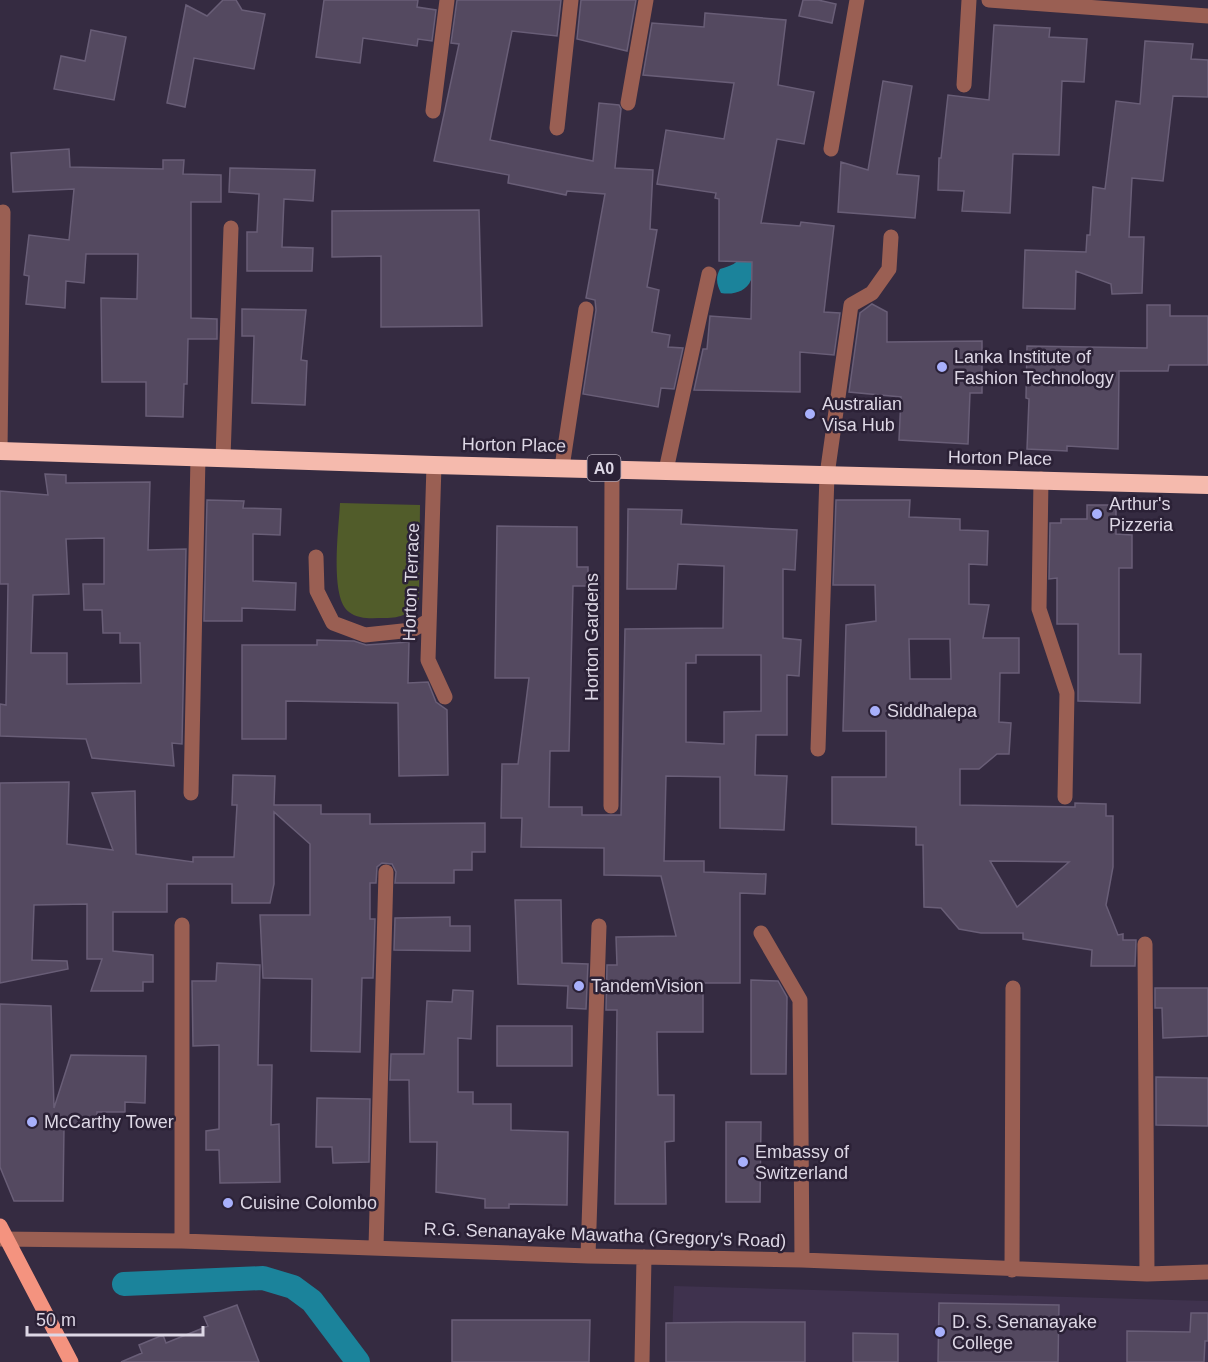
<svg xmlns="http://www.w3.org/2000/svg" width="1208" height="1362" font-family="Helvetica,sans-serif">
  <style>
    .built { fill: #3f324e }
    .green { fill: #515c2a }
    .water { fill: #1b839b }
    .lines { fill: none; stroke-linecap: round; stroke-linejoin: round }
    .canal { stroke: #1b839b; stroke-width: 24 }
    .building { fill: #544960; stroke: #695e77; stroke-width: 1.5; fill-rule: evenodd }
    .minor { stroke: #9a5f53; stroke-width: 15 }
    .major { stroke: #f4937f; stroke-width: 15 }
    .highway { stroke: #f5baad; stroke-width: 18 }
    .poi-dot { fill: #a8b0fc; stroke: #2b2136; stroke-width: 2 }
    .labels { text-anchor: middle; stroke-width: 5; stroke-linejoin: round; paint-order: stroke }
    .shield { fill: #2b2136; stroke: #a8a0b0; stroke-width: 1.5 }
    .shield-label { font-size: 16px; font-weight: bold; fill: #ddd7e5 }
    .poi-label { font-size: 18px; fill: #ddd7e5; stroke: #2b2136; text-anchor: start }
    .street-label { font-size: 18px; fill: #ddd7e5; stroke: #2b2136 }
  </style>
  <rect width="100%" height="100%" fill="#352b41"/>
  <path class="built" d="M674,1286L1208,1301V1362H671Z"/>
  <path class="green" d="M340,503L420,505L419,599C412,614 401,618 385,618C373,618 359,620 349,612C329,598 339,527 340,503Z"/>
  <path class="water" d="M743,251L774,278L751,280C746,292 733,295 721,293C717,285 715,278 720,269C733,265 738,264 743,251Z"/>
  <g class="lines">
    <path class="canal" d="M124,1284L263,1278L293,1287L312,1301L358,1362"/>
  </g>
  <path class="building" d="M223,0H236L242,10L265,14L254,69L194,58L185,107L167,103L186,5L207,16Z
    M324,0H418L417,7L436,10L432,41L418,39L417,46L363,38L360,63L316,57Z
    M457,0H561L557,36L512,31L490,140L593,161L599,103L619,105L621,109L615,168L653,170L650,229L657,230L647,287L659,290L652,332L670,335L668,347L683,348L674,389L661,388L658,407L583,394L596,310L595,300L586,298L605,194L567,191L566,195L508,183L509,175L434,161L459,44L451,43Z
    M581,0H636L627,51L577,39Z
    M803,0H818L836,4L832,23L799,16Z
    M705,13L786,20L778,85L814,92L804,144L777,139L761,223L800,226L801,222L834,226L824,312L840,313L834,355L800,352V392L694,390L703,349H707L710,316L751,319L752,262L719,261V199L715,198L716,193L657,184L666,130L724,139L734,83L643,75L652,23L704,27Z
    M994,25L1050,28L1049,37L1087,39L1084,82L1062,81L1059,155L1013,154L1010,213L962,211L964,191L938,190L939,158H941L948,95L989,100Z
    M91,30L126,37L114,100L54,89L61,56L85,61Z
    M1145,41L1193,44L1191,59L1208,60V97L1173,96L1163,181L1132,178L1129,237H1144L1142,293L1112,294L1111,284L1076,271L1075,309L1023,308L1025,250L1086,252L1087,235H1090L1093,187L1105,189L1116,101L1140,104Z
    M883,81L912,86L897,174L919,176L915,218L838,212L841,162L868,170Z
    M69,149L70,167L163,169V160H184L183,174L221,175V202H191V318L217,319V339H188L187,384H184L183,417L146,416V382H102L101,298L137,299L138,254H86L84,283L66,281L65,308L26,304L29,276L24,275L29,235L69,240L74,189L13,192L11,153Z
    M230,168L315,170L313,201L284,199L282,247L313,248L312,271H247V232H257L259,194L229,192Z
    M479,210L482,326L381,327V256L332,257V211Z
    M872,304L887,312V342L982,341V393H970L968,444L899,440L901,397L849,392L860,313Z
    M1147,305H1170V316H1208V365H1169L1168,371H1119L1118,449L1067,446V451L1027,449L1029,399L1026,398L1027,346L1147,348Z
    M242,309L306,310L301,360L307,361L305,405L252,403L254,336H242Z
    M45,474L66,475V483L150,482L148,550L186,549L182,744L172,743L174,766L92,758L86,739L0,736V704L6,705L8,584H0V491L48,495ZM104,538V584H83L84,610H102L103,633H120V643H140L141,683L67,684V653H31L33,595L69,594L66,539Z
    M207,500L244,501L243,508L281,509L280,535L253,534V581L296,583L295,610L242,608V621H204Z
    M836,500H910L909,517L960,519V530L988,531L987,565L969,564V604L989,605L983,638H1019V673H1000L999,722L1011,723L1009,754H997L979,769H960V805L1075,807V803L1106,804V816H1113V867L1106,905L1118,935L1123,934V940H1136L1135,966H1091L1092,950L1023,939V933H981L959,929L941,908L924,907L923,845H916V827L832,824V777H886V731H843L846,625L876,621L875,585H833ZM909,639H950L951,679H910ZM990,861L1069,862L1017,907Z
    M1087,505H1116V534L1132,535V568H1119V654H1141L1140,703L1078,701V624H1057V578L1049,579L1050,523H1061V519H1087Z
    M628,509L682,510L681,524L797,530L795,570L783,569V638L801,640L799,676L787,675V735H756L755,775L787,776L784,830L720,828V777L666,776L664,861H704V872L766,874L765,894L740,893V983H703V1032H657L658,1095H674V1141L665,1142L666,1204H615L617,1010H606L607,965H617L616,937L676,936L661,876L604,875V848L521,847L522,818H501L502,764H518L529,678H495L497,526L577,527V567H588V586H573L569,751H550L549,807H582V815H621L625,629L723,628L724,566L678,564L676,589H627ZM696,655H761V711L724,712V744L686,742V663H696Z
    M317,640L354,641L366,645L409,642L408,683L428,682L436,702L447,710L448,775L399,776L398,703L286,701V739H242V645H317Z
    M233,775L275,776L274,805H321V814H370V824L485,823V852H472V870H454V883H395L396,872L392,864L382,863L377,867L376,883H370V919H375L373,978H362L360,1052L311,1051L312,979L263,978L260,915H310V844L274,812V884L270,903H232V884H167V912H113V951L153,955V982H143V991H91L102,959H87V904L34,905L32,960L67,961L68,969L0,983V783L69,782L67,844L113,850L92,793L135,791L136,854L193,862V857H234L237,805H232Z
    M515,900H561L562,963L588,964L586,1009L567,1008L568,986L518,984Z
    M450,917V926H470V951L394,950L395,918Z
    M217,963L260,965L258,1065H272L271,1125L279,1124L280,1182L220,1183L219,1150H206V1131L219,1129V1045L193,1046L192,981H216Z
    M751,980L778,981L787,997L786,1074H751Z
    M1155,988H1208V1036L1163,1038L1162,1008H1155Z
    M453,990L473,991L471,1039L458,1038V1092H473V1104H511V1130L568,1132L567,1205L509,1204V1208H485V1199L436,1192L437,1142H410L409,1080H390L391,1054H424L427,1001L452,1002Z
    M0,1004L51,1006L54,1108L71,1055L146,1056L145,1103L125,1102V1112H97V1128L64,1127L63,1201H14L0,1167Z
    M497,1026H572V1066H497Z
    M1156,1077L1208,1078V1126L1156,1125Z
    M317,1098L370,1099L369,1162L333,1163L332,1147H316Z
    M726,1122H761L760,1202H726Z
    M939,1303L1059,1305L1058,1362H938Z
    M237,1305L259,1362H121L142,1353L139,1345L163,1335L166,1343L208,1326L204,1317Z
    M1191,1313H1208V1341H1205L1204,1362H1127V1331L1190,1332Z
    M452,1320H590L589,1362H452Z
    M737,1322H805V1362H666V1323Z
    M853,1333L898,1334V1362H853Z"/>
  <g class="lines">
    <path class="minor" d="M989,0L1208,16
      M964,85L969,0
      M628,103L646,0
      M433,111L447,0
      M557,128L571,0
      M831,149L857,0
      M0,451L3,212
      M223,458L231,228
      M434,465L428,660L445,697
      M562,467L586,309
      M666,470L709,274
      M1041,479L1039,609L1067,693L1065,797
      M316,557L317,591L333,623L365,635L412,630L428,621
      M818,749L827,475L851,305L872,293L889,269L891,237
      M191,793L198,457
      M611,806L612,468
      M761,933L800,1000L802,1260
      M1145,944L1147,1274
      M0,1239L182,1241L588,1256L802,1260L1147,1274L1208,1272
      M182,1241V925
      M376,1247L386,872
      M588,1256L599,926
      M1012,1270L1013,988
      M642,1362L644,1257"/>
    <path class="major" d="M0,1226L71,1362"/>
    <path class="highway" d="M0,451L434,465L1208,485"/>
  </g>
  <g class="poi-dot">
    <circle cx="942" cy="367" r="6"/>
    <circle cx="810" cy="414" r="6"/>
    <circle cx="1097" cy="514" r="6"/>
    <circle cx="875" cy="711" r="6"/>
    <circle cx="579" cy="986" r="6"/>
    <circle cx="32" cy="1122" r="6"/>
    <circle cx="743" cy="1162" r="6"/>
    <circle cx="228" cy="1203" r="6"/>
    <circle cx="940" cy="1332" r="6"/>
  </g>
  <g class="labels">
    <rect class="shield" x="587.5" y="455" width="33" height="26" rx="4.5"/>
    <g class="shield-label">
      <text x="604" y="474">A0</text>
    </g>
    <g class="poi-label">
      <text x="954" y="363">Lanka Institute of<tspan x="954" dy="21">Fashion Technology</tspan></text>
      <text x="822" y="410">Australian<tspan x="822" dy="21">Visa Hub</tspan></text>
      <text x="1109" y="510">Arthur's<tspan x="1109" dy="21">Pizzeria</tspan></text>
      <text x="887" y="717">Siddhalepa</text>
      <text x="591" y="992">TandemVision</text>
      <text x="44" y="1128">McCarthy Tower</text>
      <text x="755" y="1158">Embassy of<tspan x="755" dy="21">Switzerland</tspan></text>
      <text x="240" y="1209">Cuisine Colombo</text>
      <text x="952" y="1328">D. S. Senanayake<tspan x="952" dy="21">College</tspan></text>
    </g>
    <g class="street-label">
      <text transform="translate(514 445) rotate(1)" y="6">Horton Place</text>
      <text transform="translate(1000 458) rotate(1)" y="6">Horton Place</text>
      <text transform="translate(411 582) rotate(-88)" y="6">Horton Terrace</text>
      <text transform="translate(592 637) rotate(-90)" y="6">Horton Gardens</text>
      <text transform="translate(605 1235) rotate(2)" y="6">R.G. Senanayake Mawatha (Gregory's Road)</text>
    </g>
  </g>
  <path d="M27 1326v9h176v-9" fill="none" stroke="#ddd7e5" stroke-width="3"/>
  <text x="36" y="1326" font-size="18" fill="#ddd7e5" stroke="#2b2136" stroke-width="4.5" paint-order="stroke">50 m</text>
</svg>
